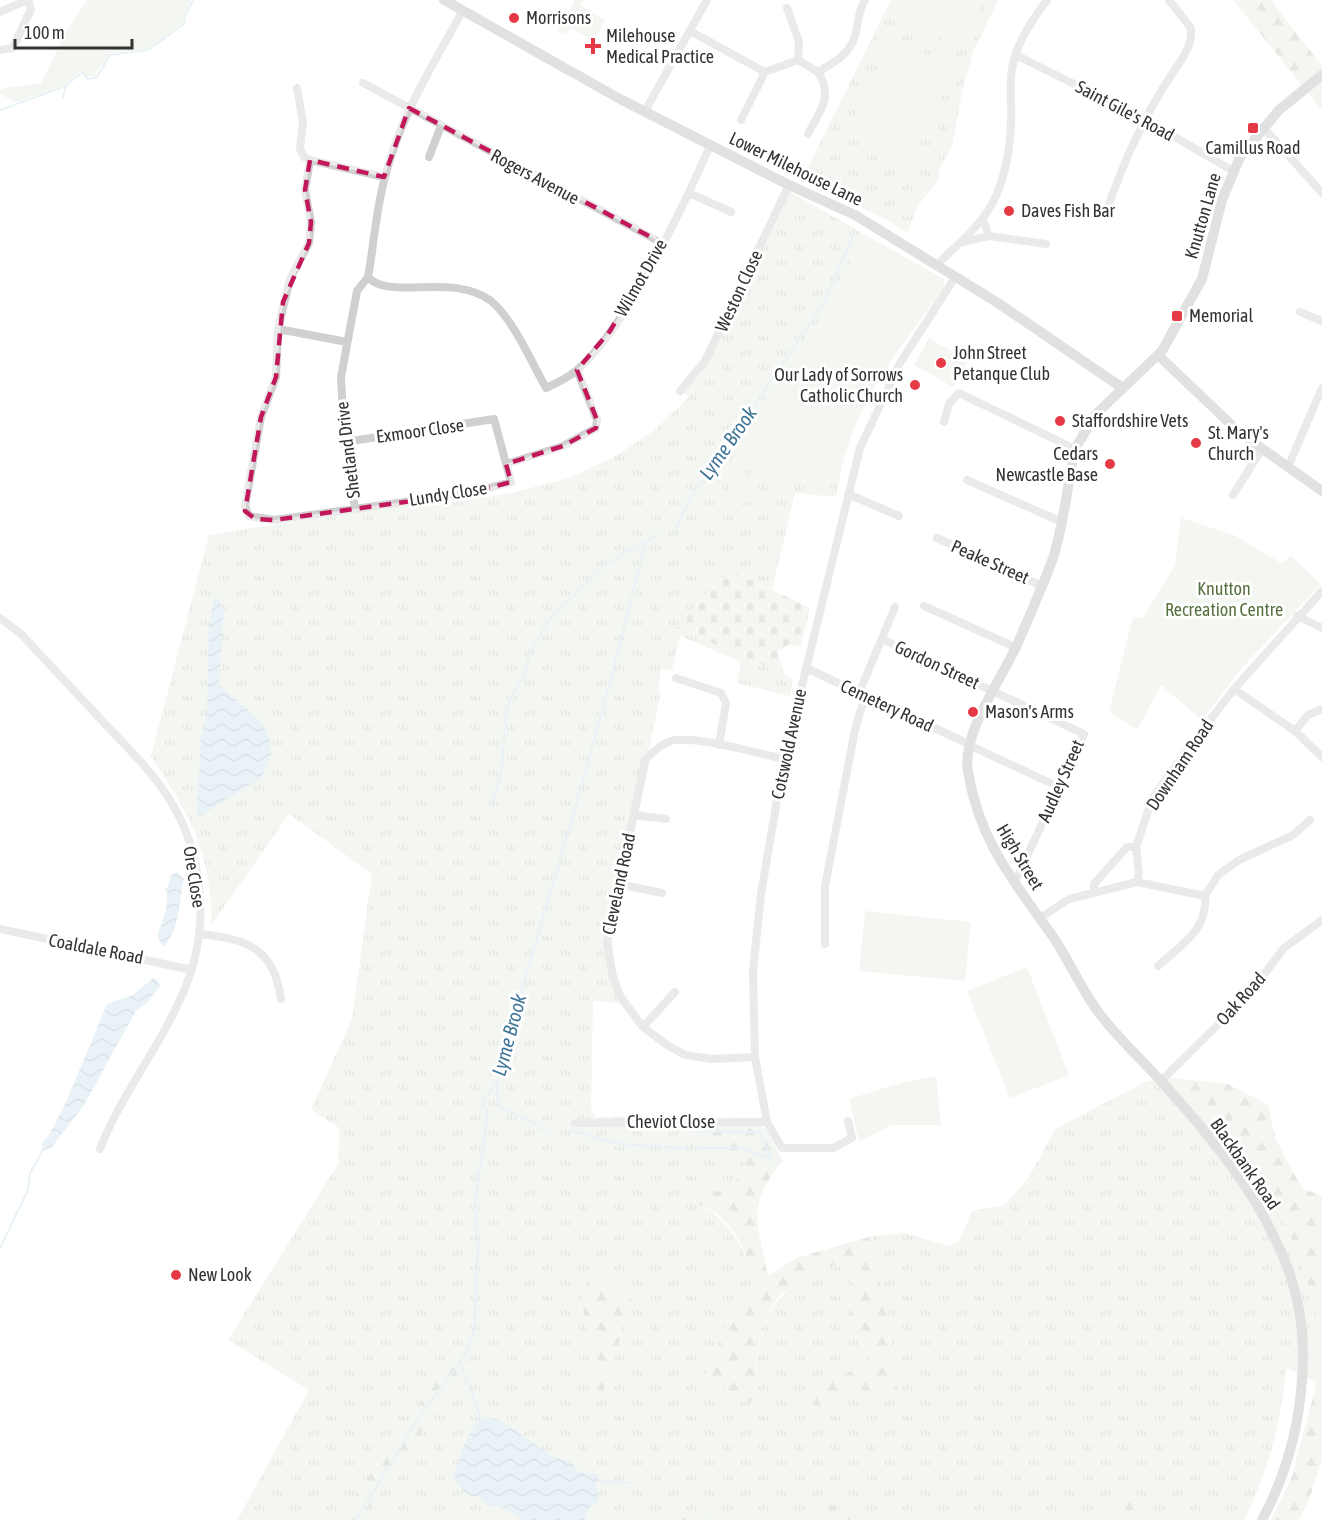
<svg xmlns="http://www.w3.org/2000/svg" width="1322" height="1520" font-family="'Asap Condensed',sans-serif">
  <style>
    .grass { fill: url(#grass-tufts) }
    .forest { fill: url(#forest-firs) }
    .cemetery { fill: url(#cemetery-stones) }
    .green { fill: #e6ecdf }
    .water { fill: url(#water-waves) }
    .lines { fill: none; stroke-linecap: round; stroke-linejoin: round }
    .stream { stroke: #cfe2ee; stroke-width: 2 }
    .street { stroke: #d0d0d0; stroke-width: 8 }
    .secondary { stroke: #bdbdbd; stroke-width: 10 }
    .marked { fill: none; stroke: #c2185b; stroke-width: 4.5; stroke-dasharray: 12 8; stroke-linejoin: round }
    .poi-dot { fill: #e63946; stroke: #fff; stroke-width: 2 }
    .labels { text-anchor: middle; stroke-width: 6; stroke-linejoin: round; paint-order: stroke }
    .poi-label { font-size: 18px; fill: #333; stroke: #fff; text-anchor: start }
    .street-label { font-size: 18px; fill: #333; stroke: #fff }
    .park-label { font-size: 18px; fill: #56703f; stroke: #fff }
    .water-label { font-size: 20px; font-style: italic; fill: #3f7597; stroke: #fff }
  </style>
  <defs>
    <pattern id="grass-tufts" width="24" height="20" patternUnits="userSpaceOnUse" patternTransform="scale(1.5)"><rect width="24" height="20" fill="#e6ecdf"/><path d="M3 7l-1-3M5 7V3M7 7l1-3M15 17l-1-3M17 17v-4M19 17l1-3" fill="none" stroke="#c6cbc0"/></pattern>
    <pattern id="forest-firs" width="22" height="20" patternUnits="userSpaceOnUse" patternTransform="scale(1.5)"><rect width="22" height="20" fill="#e6ecdf"/><path d="M5 1l3.5 6h-7zM16 11l3.5 6h-7z" fill="#c6cbc0"/></pattern>
    <pattern id="cemetery-stones" width="16" height="16" patternUnits="userSpaceOnUse" patternTransform="scale(1.5)"><rect width="16" height="16" fill="#e6ecdf"/><path d="M2 7V4a2 2 0 0 1 4 0v3zM10 15v-3a2 2 0 0 1 4 0v3z" fill="#c6cbc0"/></pattern>
    <pattern id="water-waves" width="16" height="10" patternUnits="userSpaceOnUse" patternTransform="scale(1.5)"><rect width="16" height="10" fill="#cfe2ee"/><path d="M0 5q4-4 8 0t8 0" fill="none" stroke="#b2c2cd"/></pattern>
  </defs>
  <rect width="100%" height="100%" fill="#fff"/>
  <path class="grass" d="M891,0H998L973,52L962,92L952,147L939,169L938,181L918,205L907,233L887,220L802,179Z
    M790,192L864,234L829,307L776,382L781,483L840,477L836,497L795,493L772,590L730,570L675,627L776,671L781,663L785,675L793,680L790,696L737,683L741,662L680,636L672,670L661,669L658,690L661,691L650,744L649,765L612,936L613,964L624,996L622,1003L593,1001L591,1108L595,1117L691,1116L695,1139L740,1156L746,1170L724,1193L700,1189L693,1200C732,1223 743,1242 755,1284L726,1324L705,1377L759,1383C755,1366 757,1350 762,1333C777,1283 811,1274 855,1256C856,1277 847,1294 852,1316C853,1323 855,1332 858,1339C864,1353 876,1361 876,1377L857,1370L839,1397L898,1388L872,1236L905,1233L950,1246L959,1241L972,1211L1005,1205L1029,1177L1055,1129L1147,1081L1173,1078L1225,1130L1286,1224L1313,1297L1317,1382L1286,1368C1280,1427 1270,1466 1244,1520H361L473,1361L448,1357L405,1427L336,1520H237L309,1390L228,1340L338,1164L339,1128L311,1109L352,1019L372,874L289,814L212,924C210,849 191,817 151,756L209,535L381,508L429,505L507,494L569,478L614,457L655,430L689,397L684,392L705,366Z"/>
  <path class="forest" d="M1233,0H1271L1322,66V110Z
    M1173,1078L1228,1084L1268,1105L1276,1140L1302,1188L1322,1196V1459L1309,1500L1299,1520H1271L1292,1476L1317,1382L1313,1297L1286,1224L1225,1130Z
    M761,1126L768,1131L782,1160C745,1211 758,1220 768,1276L796,1258L872,1236L898,1389L839,1397L813,1424V1408L819,1386L857,1369L876,1376C876,1361 864,1352 858,1339C854,1331 852,1320 851,1311C847,1291 857,1275 855,1256L808,1276L778,1296L766,1320L758,1345L756,1368L759,1383L750,1404L705,1378L726,1324L755,1284C748,1258 739,1230 716,1213C706,1207 695,1205 690,1193L700,1189L724,1192L746,1170L740,1156L695,1141L692,1127Z
    M591,1272L632,1299C619,1330 618,1364 602,1393L585,1386L589,1376L591,1341L580,1298Z
    M448,1357L473,1361L361,1520H336L405,1427Z
    M1117,1490L1146,1502L1114,1520Z
    M823,1501L864,1520H834Z
    M677,1506L699,1520H668Z"/>
  <path class="cemetery" d="M730,570L810,608L801,646L788,645L778,651L780,662L776,671L675,627Z"/>
  <path class="green" d="M87,0H191L183,23L148,49L110,53L94,76H87L81,70L66,85L16,102L0,94V89L41,83L67,30Z
    M575,0H583L580,5L605,20L594,40L570,28L566,34L558,31Z
    M905,0H984L960,48L897,16Z
    M893,37L956,69L908,165L845,133Z
    M864,234L944,279L943,289C901,347 852,405 840,477L781,483L740,460L739,436L829,307Z
    M929,338L968,361L953,387L914,365Z
    M744,472L752,477L745,490L750,502L736,503L729,498C727,484 732,478 744,472Z
    M1181,518L1234,535L1281,563L1291,556L1321,584L1240,670L1202,720L1161,685L1137,730L1109,712L1133,617L1143,618L1175,565Z
    M865,911L971,922L965,981L859,971Z
    M1027,967L1069,1075L1010,1098L967,991Z
    M936,1076L941,1125H892L859,1142L849,1099L901,1083Z"/>
  <path class="water" d="M214,599H218L224,610L219,684L262,723L270,740L271,754L262,777L201,816L197,814L201,735L207,712L209,626Z
    M177,872L184,879C179,900 180,931 163,947L157,936L166,911L167,892L164,888L168,887L171,875Z
    M153,978L157,980L160,986L148,1002L136,1011L84,1105L51,1148L42,1151V1143L49,1135L67,1100L107,1004L133,995Z
    M484,1417L493,1418L505,1423L552,1456L571,1462L578,1471L598,1475V1481L595,1485L599,1492L598,1501L589,1508L584,1520H525L500,1507L487,1505L479,1496C466,1498 459,1488 454,1477C459,1461 468,1424 484,1417Z"/>
  <g class="lines">
    <path class="stream" d="M63,97L66,86
      M0,110L66,86L82,72L88,79L97,77L110,55L148,50L184,24L185,16L193,0
      M675,531L689,500L720,460L725,448L823,305L854,234
      M491,805L502,770L506,709L525,672L529,656L548,621L603,567L627,551L645,543
      M497,1083L498,1106L535,1124L548,1134
      M569,1130L620,1144L686,1148
      M695,1131L760,1132L773,1162
      M695,1148H742L772,1160
      M0,1248L28,1190L30,1173L43,1150
      M460,1362L481,1419
      M598,1481L630,1483
      M356,1520L417,1420L465,1355L474,1333L478,1245L475,1205L488,1112L483,1105C486,1092 497,1086 501,1075C510,1049 512,1021 520,995C565,845 609,695 645,543L659,533
      M711,1520V1519"/>
    <path class="street" d="M787,8L799,42L798,60
      M0,12L27,0
      M690,31L765,72L798,60L818,72C835,62 852,53 856,32C859,19 858,12 865,0
      M0,50L13,48L31,9L28,0
      M1016,55L1146,120L1233,171
      M363,83L662,243
      M297,88L303,122L300,149L304,157L310,160
      M645,111L707,0
      M741,120L765,72
      M1263,127L1322,193
      M808,134C820,110 834,97 818,72
      M429,157L441,126
      M689,193L731,212
      M1107,210C1123,163 1144,116 1172,74C1181,60 1193,46 1191,28L1169,0
      M983,219L989,236
      M962,242L989,236L1046,244
      M937,265C958,243 984,224 996,196C1006,173 1010,148 1011,124C1012,101 1008,78 1015,56C1021,36 1035,16 1047,0
      M368,277C389,301 453,272 491,301C513,319 532,363 546,388C557,383 568,378 577,370C628,326 682,209 710,146
      M368,277C374,244 376,209 385,177C400,116 433,65 463,10
      M1300,312L1322,321
      M278,329L276,377L261,417L245,506L249,516L274,520L470,493L511,482L494,419L345,442
      M347,342L278,329L290,279L309,243L311,222L305,190L310,160L384,177
      M680,391L705,361L789,185
      M944,422L949,404L959,393L1075,449
      M506,464L563,446L596,428L597,420L577,370
      M1288,467L1322,388
      M967,480L1062,522
      M848,494L899,516
      M1233,495L1262,449
      M355,508L344,436L341,377L357,291L368,277
      M937,538L1042,586
      M924,606L1015,647
      M1297,616L1322,628
      M0,618L21,634C50,665 79,696 108,727C130,750 153,773 170,800C204,855 210,929 185,988C162,1045 122,1092 100,1149
      M882,639L1084,734L1014,884
      M806,668L969,744
      M676,678L721,693L726,703L719,745
      M1234,689L1295,731L1322,757
      M859,693L895,607
      M1295,731L1308,715L1322,709
      M969,745L1059,787
      M634,815L666,819
      M1136,847L1139,873L1137,882
      M619,884L662,893
      M1094,893V884L1127,847H1136L1152,799L1189,747L1234,689L1322,591
      M1040,918L1069,899L1137,882L1205,896L1218,875L1239,860L1293,835L1310,820
      M0,929L192,970
      M199,934C246,939 274,947 281,999
      M825,944V886L855,730L865,696
      M1158,966C1181,945 1208,930 1205,896
      M643,1027L675,992
      M755,1057L712,1059L685,1055L667,1045L643,1027L620,996L613,977L607,942L645,760C653,752 664,741 676,740C701,737 757,753 784,759
      M1161,1081L1250,993L1284,948L1322,920
      M848,1121L852,1138L833,1148H782L767,1122L755,1057L753,971L761,894L784,759L860,448L900,363L956,276
      M575,1123L767,1122"/>
    <path class="secondary" d="M444,0L620,99L789,185L855,215L998,303L1121,387
      M1159,356L1240,433L1322,491
      M1262,1520C1301,1448 1317,1347 1288,1269C1273,1229 1251,1192 1226,1159C1206,1132 1183,1105 1160,1080C1140,1058 1117,1037 1099,1013C1080,988 1068,957 1049,931C1011,878 979,839 968,772C961,734 1001,680 1017,645C1029,617 1041,590 1052,561C1064,526 1067,486 1075,449L1095,415L1162,351L1202,279L1222,200L1240,157L1279,110L1322,75"/>
  </g>
  <path d="M0 0H1322V1520H0ZM409,108L662,243L610,331L577,370L597,420L596,428L563,446L506,464L511,482L470,493L274,520L255,519L245,511L261,417L276,377L283,302L309,243L311,222L305,190L310,160L384,177Z" fill="#fff" fill-opacity=".55" fill-rule="evenodd"/>
  <path class="marked" d="M409,108L662,243L610,331L577,370L597,420L596,428L563,446L506,464L511,482L470,493L274,520L255,519L245,511L261,417L276,377L283,302L309,243L311,222L305,190L310,160L384,177Z"/>
  <g class="poi-dot">
    <circle cx="514" cy="18" r="6"/>
    <path d="M590 37h6v6h6v6h-6v6h-6v-6h-6v-6h6z"/>
    <rect x="1247" y="122" width="12" height="12" rx="3"/>
    <circle cx="1009" cy="211" r="6"/>
    <rect x="1171" y="310" width="12" height="12" rx="3"/>
    <circle cx="941" cy="363" r="6"/>
    <circle cx="915" cy="385" r="6"/>
    <circle cx="1060" cy="421" r="6"/>
    <circle cx="1196" cy="443" r="6"/>
    <circle cx="1110" cy="464" r="6"/>
    <circle cx="973" cy="712" r="6"/>
    <circle cx="176" cy="1275" r="6"/>
  </g>
  <g class="labels">
    <g class="poi-label">
      <text x="526" y="24">Morrisons</text>
      <text x="606" y="42">Milehouse<tspan x="606" dy="21">Medical Practice</tspan></text>
      <text x="1253" y="154" text-anchor="middle">Camillus Road</text>
      <text x="1021" y="217">Daves Fish Bar</text>
      <text x="1189" y="322">Memorial</text>
      <text x="953" y="359">John Street<tspan x="953" dy="21">Petanque Club</tspan></text>
      <text x="903" y="381" text-anchor="end">Our Lady of Sorrows<tspan x="903" dy="21">Catholic Church</tspan></text>
      <text x="1072" y="427">Staffordshire Vets</text>
      <text x="1208" y="439">St. Mary's<tspan x="1208" dy="21">Church</tspan></text>
      <text x="1098" y="460" text-anchor="end">Cedars<tspan x="1098" dy="21">Newcastle Base</tspan></text>
      <text x="985" y="718">Mason's Arms</text>
      <text x="188" y="1281">New Look</text>
    </g>
    <g class="street-label">
      <text transform="translate(1125 111) rotate(28)" y="6">Saint Gile's Road</text>
      <text transform="translate(796 169) rotate(26)" y="6">Lower Milehouse Lane</text>
      <text transform="translate(535 177) rotate(28)" y="6">Rogers Avenue</text>
      <text transform="translate(1203 216) rotate(-74)" y="6">Knutton Lane</text>
      <text transform="translate(641 278) rotate(-60)" y="6">Wilmot Drive</text>
      <text transform="translate(739 291) rotate(-65)" y="6">Weston Close</text>
      <text transform="translate(420 431) rotate(-8)" y="6">Exmoor Close</text>
      <text transform="translate(348 450) rotate(-97)" y="6">Shetland Drive</text>
      <text transform="translate(448 494) rotate(-9)" y="6">Lundy Close</text>
      <text transform="translate(990 562) rotate(24)" y="6">Peake Street</text>
      <text transform="translate(937 665) rotate(25)" y="6">Gordon Street</text>
      <text transform="translate(887 706) rotate(25)" y="6">Cemetery Road</text>
      <text transform="translate(789 744) rotate(-78)" y="6">Cotswold Avenue</text>
      <text transform="translate(1180 765) rotate(-56)" y="6">Downham Road</text>
      <text transform="translate(1061 781) rotate(-66)" y="6">Audley Street</text>
      <text transform="translate(1020 857) rotate(59)" y="6">High Street</text>
      <text transform="translate(194 877) rotate(81)" y="6">Ore Close</text>
      <text transform="translate(619 884) rotate(-78)" y="6">Cleveland Road</text>
      <text transform="translate(96 949) rotate(11)" y="6">Coaldale Road</text>
      <text transform="translate(1241 999) rotate(-48)" y="6">Oak Road</text>
      <text x="671" y="1128">Cheviot Close</text>
      <text transform="translate(1245 1164) rotate(55)" y="6">Blackbank Road</text>
    </g>
    <g class="park-label">
      <text x="1224" y="595">Knutton<tspan x="1224" dy="21">Recreation Centre</tspan></text>
    </g>
    <g class="water-label">
      <text transform="translate(728 443) rotate(-55)" y="7">Lyme Brook</text>
      <text transform="translate(509 1035) rotate(-75)" y="7">Lyme Brook</text>
    </g>
  </g>
  <path d="M15 39v9h117v-9" fill="none" stroke="#333333" stroke-width="3"/>
  <text x="24" y="39" font-size="18" fill="#333333" stroke="#ffffff" stroke-width="4.5" paint-order="stroke">100 m</text>
</svg>
